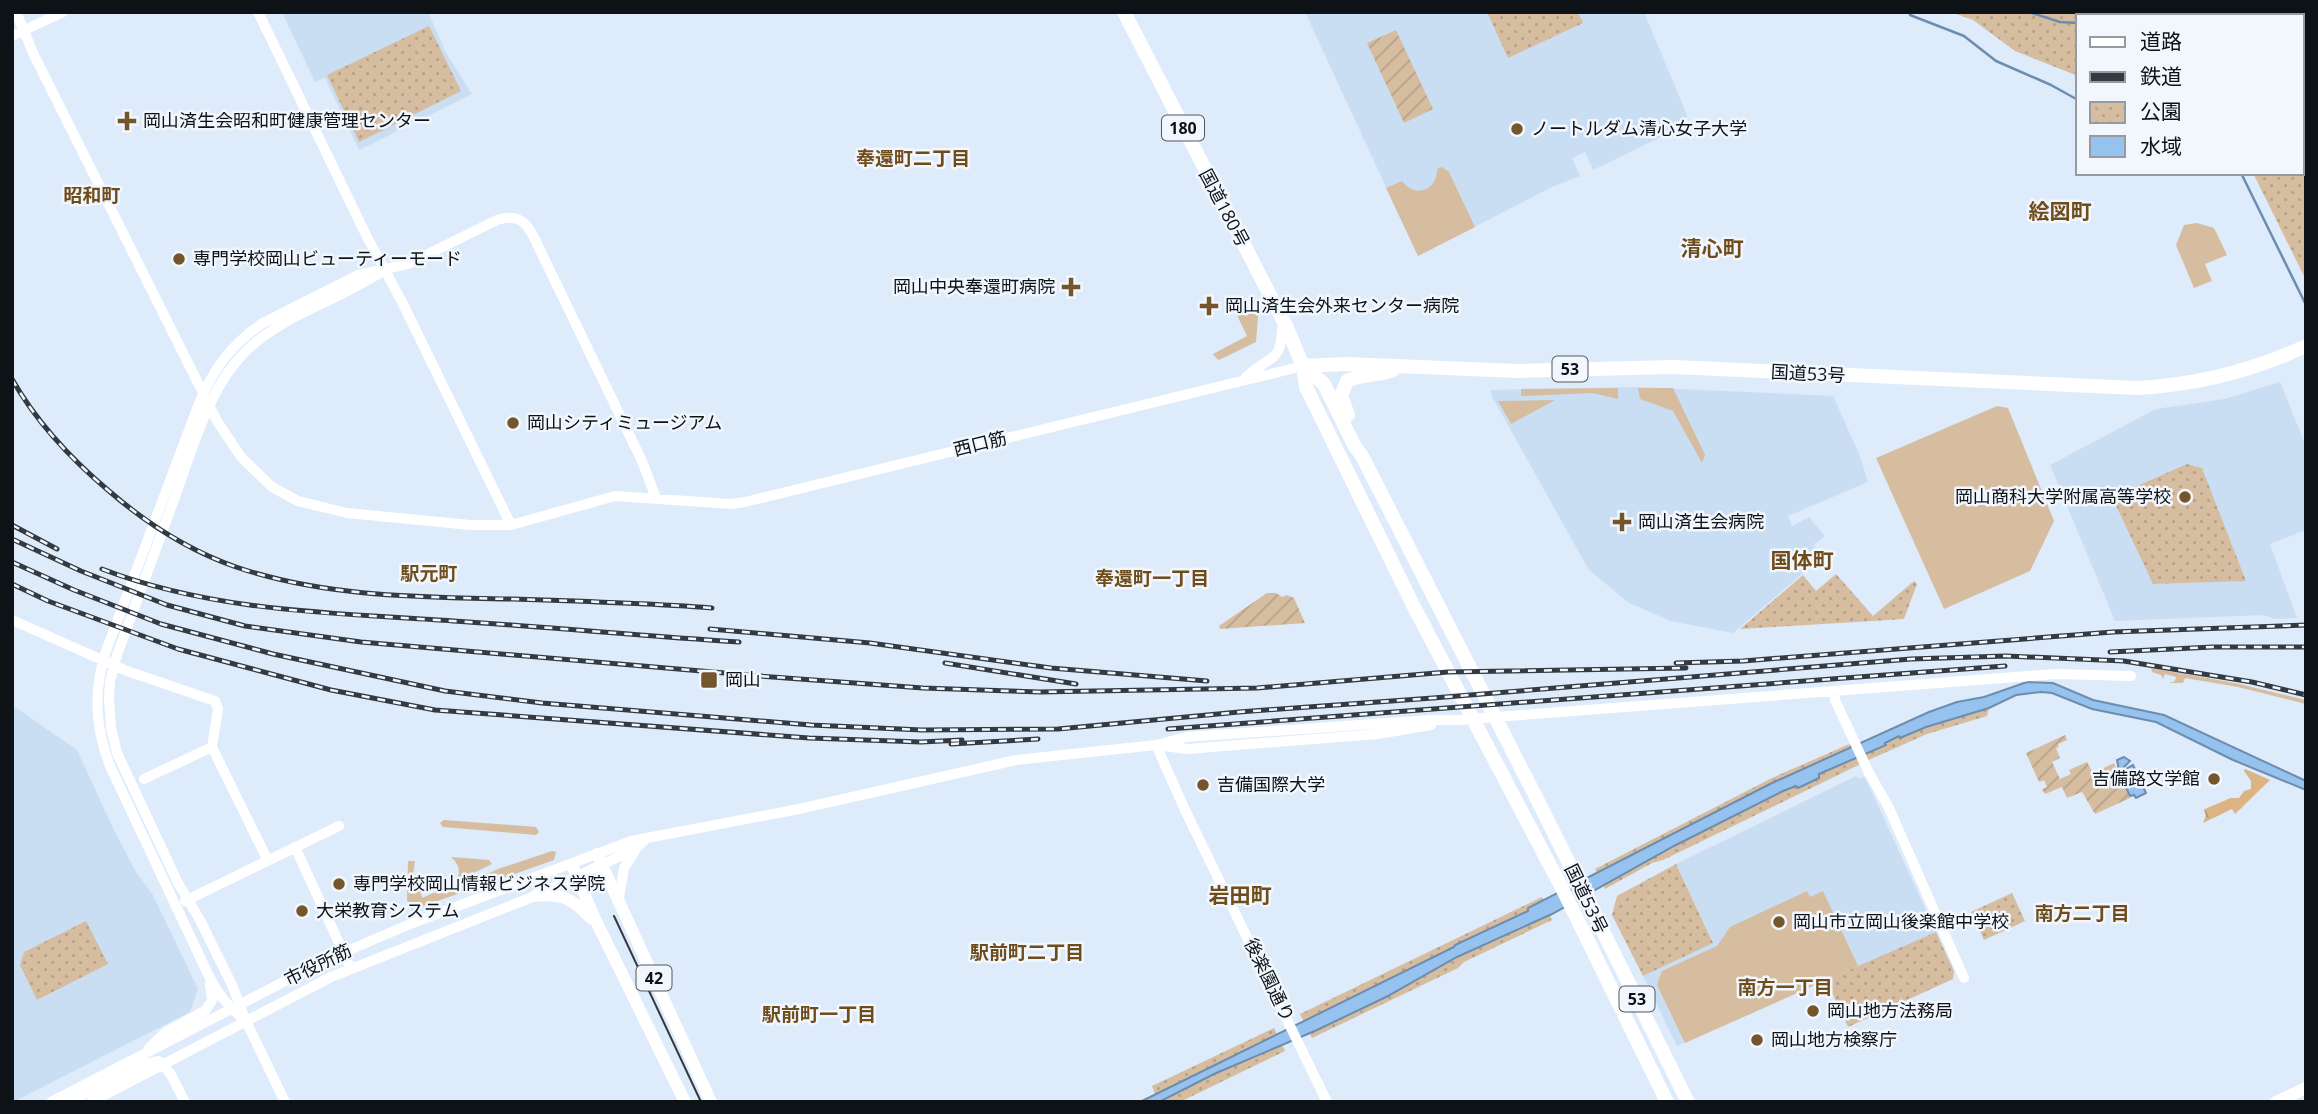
<svg xmlns="http://www.w3.org/2000/svg" width="2318" height="1114" viewBox="0 0 2318 1114" font-family="'Open Sans','Noto Sans JP',sans-serif">
<style>
.built{fill:#cadef3}
.grass{fill:#d6bda0}
.forest{fill:url(#forest-firs)}
.park{fill:url(#park-dots)}
.garden{fill:url(#garden-furrows)}
.water{fill:#96c2ef;stroke:#6d8dae;stroke-width:2}
.lines{fill:none;stroke-linecap:round;stroke-linejoin:round}
.stream{stroke:#6d8dae;stroke-width:2.5}
.minor{stroke:#fff;stroke-width:10}
.major{stroke:#fff;stroke-width:12}
.highway{stroke:#fff;stroke-width:14}
.tram{stroke:#343a41;stroke-width:2}
.rail-casing{stroke:#343a41;stroke-width:5}
.rail{stroke:#f2f7fe;stroke-width:2.5;stroke-dasharray:8;stroke-linecap:butt}
.poi-dot{fill:#75552b;stroke:#f2f7fe;stroke-width:2.5}
.labels{text-anchor:middle;stroke-width:5;stroke-linejoin:round;paint-order:stroke}
.shield{fill:#f2f7fe;stroke:#52575c;stroke-width:2}
.shield-label{font-size:16px;font-weight:bold;fill:#0d1217}
.poi-label{font-size:18px;fill:#0d1217;stroke:#f2f7fe;text-anchor:start}
.street-label{font-size:18px;fill:#0d1217;stroke:#f2f7fe}
.neighbourhood-label{font-size:19px;font-weight:bold;fill:#6f4c1b;stroke:#f2f7fe}
.quarter-label{font-size:21px;font-weight:bold;fill:#6f4c1b;stroke:#f2f7fe}
</style>
<defs>
<pattern id="forest-firs" width="22" height="20" patternUnits="userSpaceOnUse" patternTransform="scale(1.75)"><rect width="22" height="20" fill="#dcb383"/><path d="M5 1l3.5 6h-7zM16 11l3.5 6h-7z" fill="#bc9970"/></pattern>
<pattern id="park-dots" width="8" height="8" patternUnits="userSpaceOnUse" patternTransform="scale(1.75)"><rect width="8" height="8" fill="#d6bda0"/><path d="M2 2h.1M6 6h.1" fill="none" stroke="#b6a189" stroke-width="1.8" stroke-linecap="round"/></pattern>
<pattern id="garden-furrows" width="10" height="10" patternUnits="userSpaceOnUse" patternTransform="scale(1.75)"><rect width="10" height="10" fill="#d6bda0"/><path d="M-1 1l2-2M0 10L10 0M9 11l2-2" fill="none" stroke="#b6a189"/></pattern>
</defs>
<rect width="100%" height="100%" fill="#ddebfb"/>
<!-- built -->
<path class="built" d="M282 12H428L446 53 472 94 359 150 325 78 315 82Z
M1305 12H1644L1687 115 1685 122 1663 136 1593 170 1585 152 1572 158 1580 176 1552 187 1418 256Z
M2280 382 2306 446V530L2270 544 2297 618 2275 619 2263 615 2115 621 2050 465 2156 409 2225 399Z
M1636 387 1833 396 1859 454 1868 482 1788 516 1792 526 1809 517 1825 536 1814 544 1817 553 1809 568 1733 633 1671 621 1629 603 1589 570 1491 395V390Z
M12 705 77 750 114 830 136 872 153 895 198 989 190 1012 13 1102Z
M1856 776 1858 778 1865 777 1936 932 1677 1046 1643 976 1713 942 1676 864Z"/>
<!-- grass -->
<path class="grass" d="M1442 167 1449 172 1475 227 1418 256 1386 188 1402 181C1415 199 1438 190 1437 169Z
M2197 223 2214 228 2227 255 2205 264 2212 281 2194 288 2176 245 2184 225Z
M1240 302 1241 305 1244 304 1258 316 1256 342 1219 360 1216 358 1213 354 1247 336 1232 305Z
M1618 388V399L1593 393 1521 396V389Z
M1638 388H1673L1705 455 1702 463 1673 411 1640 399Z
M1555 400 1511 424 1498 401Z
M1997 406 2008 408 2054 521 2030 571 1944 609 1876 458Z
M2151 668 2235 683 2306 700V704L2238 687 2185 678 2183 683H2169L2175 681 2176 677 2165 674 2163 679 2161 675 2152 672Z
M444 820 536 827 539 832 536 835 443 827 440 823Z
M552 851 556 852 554 860 412 910 407 900 408 861H415L413 874 418 875 416 889 420 890 422 898 433 893 449 891 498 869Z
M451 857 489 860 492 864 455 882C462 873 459 864 451 857Z
M1807 891 1810 897 1823 891 1858 966 1685 1043 1657 985 1662 971 1717 946 1730 927Z"/>
<!-- forest -->
<path class="forest" d="M2245 769 2270 780 2235 814 2232 809 2203 823 2206 816 2204 810 2207 808 2231 798H2239L2244 791 2251 789V781L2244 771Z"/>
<!-- park -->
<path class="park" d="M1487 12H1578L1583 23 1508 58Z
M1951 12H2306V280L2254 175 2255 173H2302V16H2078V76L2015 51 1973 20Z
M429 26 461 91 359 142 327 75Z
M2187 464 2202 468 2246 581 2153 584 2112 497Z
M1836 574 1873 616 1914 581 1917 584 1904 619 1740 629 1803 575 1816 591Z
M1984 697 1989 708 1987 716 1927 734 1873 758 1663 860 1652 863 1605 889 1595 869 1772 778 1847 745 1862 742 1929 712 1957 702Z
M1676 864 1713 943 1643 976 1612 915 1617 896Z
M2012 893 2025 921 1984 940 1971 912Z
M1542 897 1552 920 1464 962 1458 968 1312 1038 1300 1014Z
M86 921 108 964 37 1000 20 965 24 952Z
M1936 932 1954 971 1953 979 1848 1027 1826 980Z
M1274 1028 1285 1051 1180 1102H1158L1152 1086Z"/>
<!-- garden -->
<path class="garden" d="M1396 30 1433 109 1404 123 1367 43Z
M1267 593H1276L1282 597 1287 595 1294 598 1305 623 1220 629 1219 626Z
M2065 735 2067 740 2058 744 2059 747 2056 748 2060 758 2052 762 2060 779 2071 774 2069 770 2087 762 2093 773 2114 763 2130 798 2095 814 2082 792 2067 798 2062 787 2045 794 2042 789 2047 787 2044 780 2039 782 2026 753Z"/>
<!-- water -->
<path class="water" d="M2027 682 2053 683 2093 700 2164 715 2306 781V790L2233 760 2156 722 2092 709 2052 693 2041 692 2016 695 1989 708 1926 727 1900 738 1899 736 1885 743 1886 745 1819 774V778L1798 788 1796 786 1783 791 1674 846 1552 914 1457 957 1386 997 1317 1030 1214 1074 1159 1102H1140L1454 947 1455 945 1528 911V908L1770 784 1929 712 1957 702 1984 697Z
M2124 757 2130 761 2124 767V770L2133 765 2146 793 2136 798 2134 795 2130 796 2120 775 2117 760Z"/>
<g class="lines">
<!-- stream -->
<path class="stream" d="M2029 12 2060 22 2078 23
M1910 15 1964 36 1996 61 2051 85 2078 100
M2129 16 2136 12
M2241 173 2306 305"/>
<!-- minor -->
<path class="minor" d="M16 12 34 55 217 421 241 457 272 487 298 501 347 513 470 525H511L615 496 731 504 745 502 1303 366
M258 12 367 237 402 302 511 525
M12 36 63 12
M1246 377C1275 351 1280 366 1283 321
M12 620 127 671 215 701 218 709 212 747 268 861
M1834 691 1835 700 1869 773 1888 806 1964 978
M1470 719 2055 674 2131 676
M1156 745 1185 810 1327 1102
M1164 746 1187 749 1378 734 1431 725
M144 779 212 747
M295 847 351 969
M619 898 624 868 635 851
M185 901 339 826
M246 1021C228 1007 217 993 207 972L110 766C95 727 93 691 106 651L198 406C212 371 231 344 263 323L358 275 408 264 497 220C524 211 530 229 540 250L642 461 656 498
M149 1048 166 1032 206 1010 212 1000 210 984
M51 1102 324 961 410 924 631 841 799 809 1016 760 1156 745 1186 737 1430 720H1465
M68 1102 144 1064 159 1061 170 1073 185 1102
M91 1102 331 977 535 896 635 849 644 841
M285 1102 246 1021 232 985 200 920 178 883 117 753 111 728 109 699 110 681 117 655C135 605 154 555 172 505 193 450 208 381 256 342 293 312 342 298 381 272"/>
<!-- major -->
<path class="major" d="M597 854 711 1102
M572 865 595 919 685 1102
M535 896C564 893 572 899 592 919
M2276 1102 2306 1088"/>
<!-- highway -->
<path class="highway" d="M1124 12 1287 328 1303 366 1306 387 1414 607 1563 890 1667 1102
M1303 366 1345 364 1519 371 1674 367 2137 388C2196 385 2252 371 2306 346
M1303 366 1324 384 1354 445 1362 456 1540 805 1688 1102
M1348 415 1341 396 1347 381C1360 374 1378 376 1393 370"/>
<!-- tram -->
<path class="tram" d="M614 916 701 1102"/>
<defs>
<path id="rail" d="M12 379C37 423 71 459 109 491 146 523 190 551 236 567 324 597 418 597 510 599 577 601 645 603 712 608
M12 525 57 549
M12 539 81 571 167 605 245 626 361 642 760 676 923 688 1040 692 1257 688 1448 672 1686 668
M12 562 74 590 161 624 273 654 445 691 542 703 811 725 922 730 1058 729 1239 712 1433 698 1911 659 2006 656 2124 661 2252 682 2306 695
M102 569C214 612 334 613 453 621 548 627 644 636 739 642
M12 584 48 601 178 649 331 690 435 710 809 738 921 742 962 740
M710 629 870 643 1051 668 1207 681
M2110 652 2213 647H2306
M945 663 1076 684
M1676 663 1743 661 2113 632 2306 625
M1168 729 2005 666
M951 744 1038 739"/>
</defs>
<!-- rail casing -->
<use href="#rail" class="rail-casing"/>
<!-- rail -->
<use href="#rail" class="rail"/>
</g>
<!-- markers -->
<g class="poi-dot">
<path d="M123.5 110.5h7v7h7v7h-7v7h-7v-7h-7v-7h7z"/>
<circle cx="1517" cy="129" r="7"/>
<circle cx="179" cy="259" r="7"/>
<path d="M1067.5 276.5h7v7h7v7h-7v7h-7v-7h-7v-7h7z"/>
<path d="M1205.5 295.5h7v7h7v7h-7v7h-7v-7h-7v-7h7z"/>
<circle cx="513" cy="423" r="7"/>
<circle cx="2185" cy="497" r="7"/>
<path d="M1618.5 511.5h7v7h7v7h-7v7h-7v-7h-7v-7h7z"/>
<rect x="700" y="671" width="18" height="18" rx="3.5"/>
<circle cx="2214" cy="779" r="7"/>
<circle cx="1203" cy="785" r="7"/>
<circle cx="339" cy="884" r="7"/>
<circle cx="302" cy="911" r="7"/>
<circle cx="1779" cy="922" r="7"/>
<circle cx="1813" cy="1011" r="7"/>
<circle cx="1757" cy="1040" r="7"/>
</g>
<g class="labels">
<!-- shield labels -->
<g class="shield">
<rect x="1162" y="115.5" width="42" height="25" rx="5"/>
<rect x="1552.5" y="356.5" width="35" height="25" rx="5"/>
<rect x="636.5" y="965.5" width="35" height="25" rx="5"/>
<rect x="1619.5" y="986.5" width="35" height="25" rx="5"/>
</g>
<g class="shield-label">
<text x="1183" y="134">180</text>
<text x="1570" y="375">53</text>
<text x="654" y="984">42</text>
<text x="1637" y="1005">53</text>
</g>
<!-- poi labels -->
<g class="poi-label">
<text x="143" y="127">岡山済生会昭和町健康管理センター</text>
<text x="1531" y="135">ノートルダム清心女子大学</text>
<text x="193" y="265">専門学校岡山ビューティーモード</text>
<text x="1055" y="293" text-anchor="end">岡山中央奉還町病院</text>
<text x="1225" y="312">岡山済生会外来センター病院</text>
<text x="527" y="429">岡山シティミュージアム</text>
<text x="2171" y="503" text-anchor="end">岡山商科大学附属高等学校</text>
<text x="1638" y="528">岡山済生会病院</text>
<text x="725" y="686">岡山</text>
<text x="2200" y="785" text-anchor="end">吉備路文学館</text>
<text x="1217" y="791">吉備国際大学</text>
<text x="353" y="890">専門学校岡山情報ビジネス学院</text>
<text x="316" y="917">大栄教育システム</text>
<text x="1793" y="928">岡山市立岡山後楽館中学校</text>
<text x="1827" y="1017">岡山地方法務局</text>
<text x="1771" y="1046">岡山地方検察庁</text>
</g>
<!-- street labels -->
<g class="street-label">
<text transform="translate(1224 208) rotate(62)" y="6">国道180号</text>
<text transform="translate(1808 374) rotate(3)" y="6">国道53号</text>
<text transform="translate(980 444) rotate(-14)" y="6">西口筋</text>
<text transform="translate(1586 899) rotate(64)" y="6">国道53号</text>
<text transform="translate(318 965) rotate(-26)" y="6">市役所筋</text>
<text transform="translate(1269 980) rotate(64)" y="6">後楽園通り</text>
</g>
<!-- neighbourhood labels -->
<g class="neighbourhood-label">
<text x="913" y="165">奉還町二丁目</text>
<text x="92" y="202">昭和町</text>
<text x="429" y="580">駅元町</text>
<text x="1152" y="585">奉還町一丁目</text>
<text x="2082" y="920">南方二丁目</text>
<text x="1027" y="959">駅前町二丁目</text>
<text x="1785" y="994">南方一丁目</text>
<text x="819" y="1021">駅前町一丁目</text>
</g>
<!-- quarter labels -->
<g class="quarter-label">
<text x="2060" y="219">絵図町</text>
<text x="1712" y="256">清心町</text>
<text x="1802" y="568">国体町</text>
<text x="1240" y="903">岩田町</text>
</g>
</g>
<!-- border -->
<rect width="2318" height="1114" fill="none" stroke="#0d1217" stroke-width="28"/>
<!-- legend -->
<rect x="2076" y="14" width="228" height="161" fill="#f2f7fe" stroke="#969ba2" stroke-width="2"/>
<rect x="2090" y="37" width="35" height="10" fill="#ffffff" stroke="#969ba2" stroke-width="2"/>
<text x="2140" y="49" font-size="21" fill="#0d1217">道路</text>
<rect x="2090" y="72" width="35" height="10" fill="#343a41" stroke="#969ba2" stroke-width="2"/>
<text x="2140" y="84" font-size="21" fill="#0d1217">鉄道</text>
<rect x="2090" y="102" width="35" height="21" fill="url(#park-dots)" stroke="#969ba2" stroke-width="2"/>
<text x="2140" y="119" font-size="21" fill="#0d1217">公園</text>
<rect x="2090" y="136" width="35" height="21" fill="#96c2ef" stroke="#969ba2" stroke-width="2"/>
<text x="2140" y="154" font-size="21" fill="#0d1217">水域</text>
</svg>
